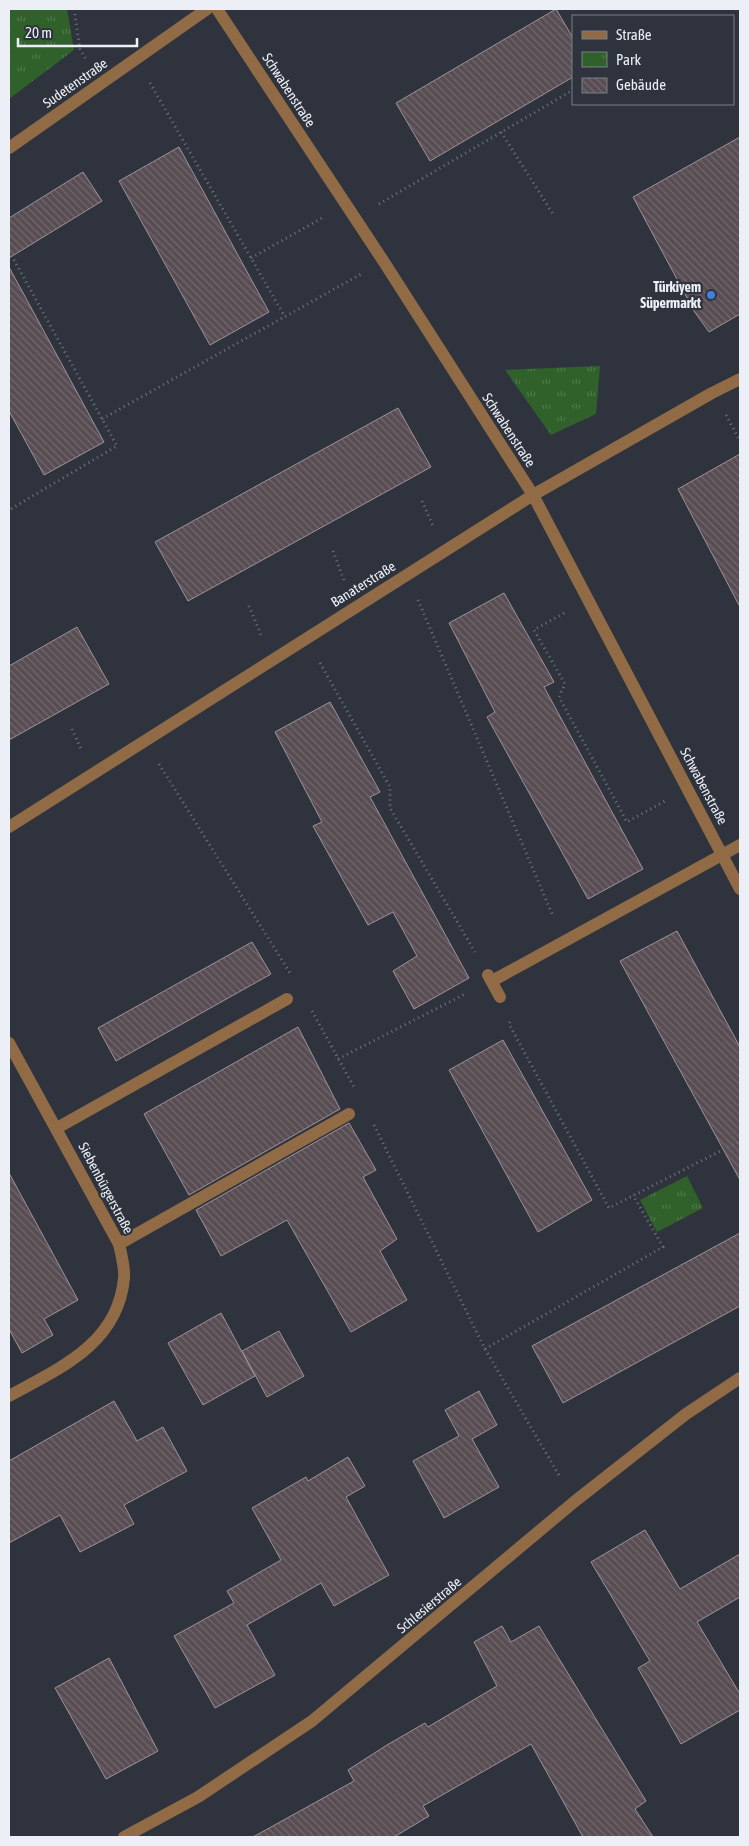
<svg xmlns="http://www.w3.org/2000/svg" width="749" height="1846" viewBox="0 0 749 1846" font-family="'Asap Condensed',sans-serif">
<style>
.park{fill:url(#park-tufts)}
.building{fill:url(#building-back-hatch);stroke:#9f9299}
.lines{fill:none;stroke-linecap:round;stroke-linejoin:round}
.path{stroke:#70757d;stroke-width:3;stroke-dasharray:1 4;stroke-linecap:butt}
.lane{stroke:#916b45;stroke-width:12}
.street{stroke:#916b45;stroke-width:12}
.shop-dot{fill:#3f7fe0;stroke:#2e333d;stroke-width:2}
.labels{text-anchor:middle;stroke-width:4.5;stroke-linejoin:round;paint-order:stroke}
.street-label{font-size:14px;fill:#ecf0f6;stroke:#2e333d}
.poi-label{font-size:14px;font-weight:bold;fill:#ecf0f6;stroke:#2e333d;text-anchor:end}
</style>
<defs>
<pattern id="park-tufts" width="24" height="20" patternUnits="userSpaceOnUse" patternTransform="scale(1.25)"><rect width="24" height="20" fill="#31612b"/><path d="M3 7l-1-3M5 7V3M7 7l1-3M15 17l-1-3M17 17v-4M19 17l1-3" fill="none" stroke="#4f784a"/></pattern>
<pattern id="building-back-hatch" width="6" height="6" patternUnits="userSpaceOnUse" patternTransform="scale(1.25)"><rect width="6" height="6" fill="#584d53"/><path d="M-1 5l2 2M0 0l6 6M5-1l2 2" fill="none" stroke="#70676c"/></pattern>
</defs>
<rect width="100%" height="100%" fill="#2e333d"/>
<!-- park -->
<path class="park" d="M9 9H67L74 50 9 99Z
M600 366 596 414 551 435 505 370Z
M687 1176 703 1208 657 1232 640 1200Z"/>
<!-- building -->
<path class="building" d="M556 9 573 38V77L430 161 396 103Z
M740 137V314L709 332 694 311 633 197Z
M179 147 269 312 210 345 119 181Z
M83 172 102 201 9 258V218Z
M9 267 104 442 44 475 9 411Z
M398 408 431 467 188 601 155 542Z
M740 454V607L678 489Z
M504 593 554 682 544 687 643 869 588 899 487 717 495 712 449 623Z
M77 627 109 684 9 740V666Z
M330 702 380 792 370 797 469 978 414 1009 393 971 417 956 393 912 368 925 313 826 322 822 275 732Z
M677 931 740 1047V1180L620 961Z
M252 942 271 974 116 1061 98 1028Z
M298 1027 340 1109 189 1195 144 1114Z
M503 1040 592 1200 538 1232 449 1070Z
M349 1123 376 1170 363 1177 397 1239 380 1251 407 1300 351 1332 287 1220 221 1256 196 1210Z
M9 1173 78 1300 44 1319 53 1335 22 1353 9 1329Z
M740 1233V1306L563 1403 532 1346Z
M221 1313 255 1376 203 1405 168 1343Z
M279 1331 304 1376 267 1397 242 1351Z
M479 1391 497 1425 472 1439 499 1487 444 1518 413 1461 459 1436 445 1410Z
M114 1401 137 1441 163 1427 187 1471 124 1505 134 1524 80 1552 60 1515 9 1543V1461Z
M348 1457 365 1486 346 1497 389 1575 334 1606 321 1583 247 1625 275 1675 215 1708 174 1636 234 1603 227 1591 281 1560 252 1508 306 1477 308 1481Z
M645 1530 680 1589 740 1554V1597L697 1622 740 1694V1710L681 1744 638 1668 650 1661 591 1562Z
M502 1626 511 1642 539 1626 646 1801 635 1809 653 1837H583L531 1744 423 1806 429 1816 394 1837H253L354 1781 348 1770 387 1745 425 1723 428 1727 497 1686 474 1642Z
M109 1658 158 1751 106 1779 55 1688Z"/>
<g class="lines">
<!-- path -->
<path class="path" d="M74 9 80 49 87 61
M150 83 285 317
M501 132 553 214
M379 204 573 90
M9 251 117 446 9 510
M251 258 322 218
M726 415 740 441
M102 419 361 274
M422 501 433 526
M333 551 345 583
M418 600 553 916
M249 606 261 635
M564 613 534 630 565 684 559 697 627 822 665 801
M320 663 390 787V808L475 952
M72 729 81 749
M159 764 290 973
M312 1011 355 1089
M510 1022 509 1024 609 1208 740 1141
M338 1059 467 993
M374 1125 485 1349 560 1477
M485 1349 663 1247 633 1195"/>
<!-- lane -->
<path class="lane" d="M488 975 500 997
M492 981 740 845
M57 1128 287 999
M119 1244 349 1114"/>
<!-- street -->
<path class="street" d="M217 9 384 262 533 495 740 889
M9 148 207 9
M9 827 533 495 712 393 740 379
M9 1043 119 1244C121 1254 125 1267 124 1278 118 1344 60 1368 9 1396
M124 1837 198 1797 312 1721 574 1502 686 1414 740 1378"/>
</g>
<!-- markers -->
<circle class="shop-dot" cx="711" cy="295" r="5"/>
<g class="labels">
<!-- street labels -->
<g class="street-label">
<text transform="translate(75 83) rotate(-35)" y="5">Sudetenstraße</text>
<text transform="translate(289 90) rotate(57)" y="5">Schwabenstraße</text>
<text transform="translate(509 430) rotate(57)" y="5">Schwabenstraße</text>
<text transform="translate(363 584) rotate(-32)" y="5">Banaterstraße</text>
<text transform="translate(704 786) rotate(62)" y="5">Schwabenstraße</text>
<text transform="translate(106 1188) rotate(62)" y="5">Siebenbürgerstraße</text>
<text transform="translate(429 1605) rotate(-40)" y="5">Schlesierstraße</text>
</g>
<!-- poi labels -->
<g class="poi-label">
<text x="701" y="292">Türkiyem<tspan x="701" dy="16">Süpermarkt</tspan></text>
</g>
</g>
<!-- border -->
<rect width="749" height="1846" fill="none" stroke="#ecf0f6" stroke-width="20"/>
<!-- legend -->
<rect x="572" y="15" width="162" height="90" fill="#2e333d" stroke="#7a7f87"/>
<rect x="582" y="31" width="25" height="8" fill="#916b45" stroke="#7a7f87"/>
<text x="616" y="40" font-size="15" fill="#ecf0f6">Straße</text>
<rect x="582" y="52" width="25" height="15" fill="url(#park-tufts)" stroke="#7a7f87"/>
<text x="616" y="65" font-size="15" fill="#ecf0f6">Park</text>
<rect x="582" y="78" width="25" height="15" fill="url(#building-back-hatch)" stroke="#7a7f87"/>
<text x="616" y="90" font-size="15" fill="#ecf0f6">Gebäude</text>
<!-- scale -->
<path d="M18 38v8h119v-8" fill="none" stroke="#ecf0f6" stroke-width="2.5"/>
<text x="25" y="38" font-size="15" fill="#ecf0f6" stroke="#2e333d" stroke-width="4" paint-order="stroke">20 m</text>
</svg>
